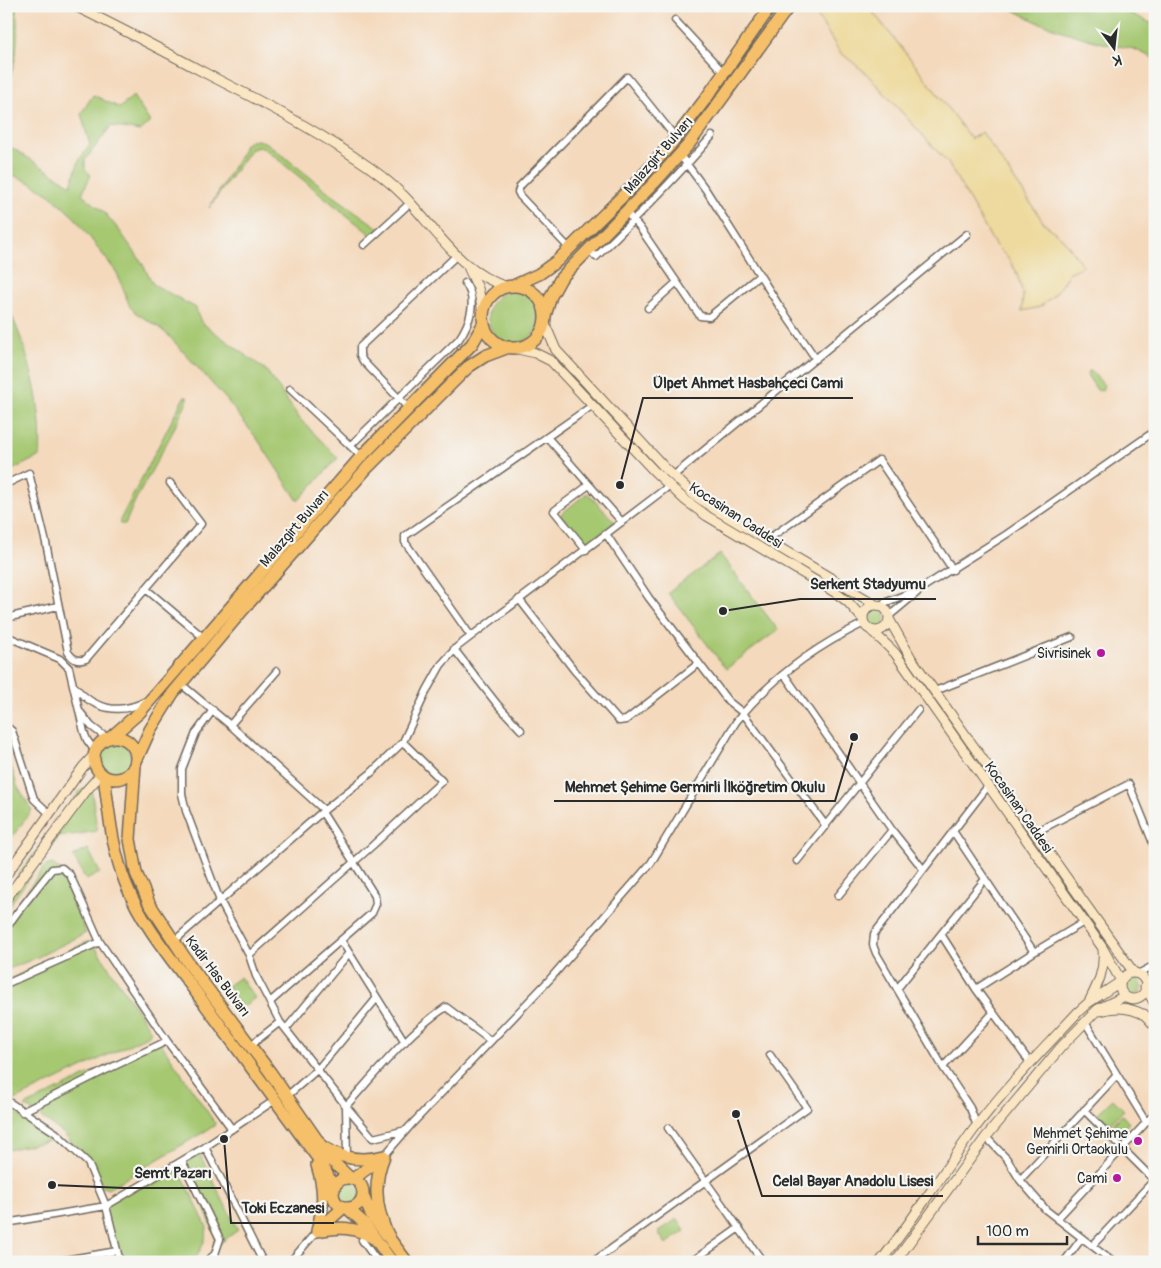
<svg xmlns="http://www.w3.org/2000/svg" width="1161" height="1268" viewBox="0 0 1161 1268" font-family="Pangolin,sans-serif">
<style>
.green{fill:#a5c871;stroke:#687a4e}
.sand{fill:#eeda9e;stroke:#8c8264}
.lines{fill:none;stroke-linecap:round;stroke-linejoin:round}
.street-casing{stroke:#71685e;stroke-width:9}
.secondary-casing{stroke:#71685e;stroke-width:11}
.highway-casing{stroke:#71685e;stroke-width:14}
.street{stroke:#fff;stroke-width:6}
.secondary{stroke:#fbe6c4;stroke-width:9}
.highway{stroke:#f6c06b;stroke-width:11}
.poi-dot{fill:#b5179e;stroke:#f6f6f2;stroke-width:2}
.labels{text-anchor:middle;stroke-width:4.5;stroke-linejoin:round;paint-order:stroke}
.street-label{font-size:14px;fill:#2b2b2b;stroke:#f6f6f2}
.poi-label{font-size:14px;fill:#2b2b2b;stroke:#f6f6f2;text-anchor:end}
.leader{fill:none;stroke:#2b2b2b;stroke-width:2}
.callout-dot{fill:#2b2b2b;stroke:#f6f6f2;stroke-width:2}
.callout-label{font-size:15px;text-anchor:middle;font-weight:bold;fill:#2b2b2b;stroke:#f6f6f2;stroke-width:4.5;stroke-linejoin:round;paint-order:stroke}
</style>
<rect width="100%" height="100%" fill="#f6f6f2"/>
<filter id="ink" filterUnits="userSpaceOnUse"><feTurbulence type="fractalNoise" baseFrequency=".02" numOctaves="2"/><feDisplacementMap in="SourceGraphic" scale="10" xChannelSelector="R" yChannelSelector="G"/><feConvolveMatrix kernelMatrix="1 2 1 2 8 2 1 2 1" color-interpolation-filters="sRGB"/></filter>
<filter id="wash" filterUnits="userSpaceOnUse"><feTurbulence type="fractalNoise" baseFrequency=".0096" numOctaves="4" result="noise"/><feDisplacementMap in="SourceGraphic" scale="20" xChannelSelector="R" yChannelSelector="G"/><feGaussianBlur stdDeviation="1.12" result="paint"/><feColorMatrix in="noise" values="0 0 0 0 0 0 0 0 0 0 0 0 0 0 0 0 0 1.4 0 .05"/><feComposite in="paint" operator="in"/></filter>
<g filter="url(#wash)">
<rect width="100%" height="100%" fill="#f4d9bc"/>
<!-- green -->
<path class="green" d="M6 6H16C18 32 19 62 6 85Z
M1006 6H1115L1155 25V59L1134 49 1098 42 1065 32 1035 21Z
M93 95 120 108 133 96 150 122 140 131 111 126 85 160V169L91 175 82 194 103 211 119 230 141 261 153 284 196 308 198 316 202 323 266 370 300 419 338 458 298 501 258 440 226 399 169 336 157 326 136 313 130 307 117 273 75 218 50 195 31 183 6 172V144L71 185 79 160 90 145 81 114Z
M258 140 267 143 335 197 383 231 376 239 265 149 258 147 250 150 209 208 244 149V145L250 141Z
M488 317a26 26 0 1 1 52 0a26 26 0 1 1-52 0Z
M6 304C28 347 44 407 40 456L6 473Z
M1089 371H1091L1104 385 1102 391 1097 390 1087 375Z
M184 397H187L188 399 171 435 135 501 125 524H120L119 522Z
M587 493 615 522 586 545 560 515Z
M720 554 778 630 726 669 668 593Z
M866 618a10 10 0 1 1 20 0a10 10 0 1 1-20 0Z
M99 758a16 16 0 1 1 32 0a16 16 0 1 1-32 0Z
M6 749 17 786 32 810 6 845Z
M84 789 92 792 97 831 59 837 6 910V892L80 791Z
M88 849 100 873 86 880 73 856Z
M52 864 59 869 86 933 36 958 6 970V920L45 866Z
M87 942H92L151 1031 149 1035 15 1100 6 1094V981Z
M1124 986a9 9 0 1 1 18 0a9 9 0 1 1-18 0Z
M240 977 255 998 241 1008 227 986Z
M158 1041 160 1042 215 1123 214 1126 108 1189 99 1186 89 1162 63 1133 25 1106Z
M1113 1099 1124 1110 1107 1127 1096 1115Z
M6 1106 53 1140 6 1150Z
M1122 1115 1129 1123 1116 1136 1109 1128Z
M197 1149 238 1230 215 1247 214 1245 215 1235 184 1158Z
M176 1163 207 1227C206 1240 201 1252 191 1262H117C112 1244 99 1217 108 1200Z
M336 1193a12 12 0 1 1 24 0a12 12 0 1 1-24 0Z
M677 1219 685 1231 666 1244 658 1232Z"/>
<!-- sand -->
<path class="sand" d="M811 6H868L920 71 971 139 982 132 1044 223 1064 240 1083 266 1069 273 1056 293 1040 307 1022 311 1023 294 1016 271 1007 257 995 245 948 163 866 73 840 52Z"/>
</g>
<g filter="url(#ink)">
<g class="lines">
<defs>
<path id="street" d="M675 20 724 73
M680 155 706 190 778 304 816 359
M626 212 640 228 700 316 709 317 760 275
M364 245 410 203
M569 248 520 196 518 192 520 186 627 77 676 138
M589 250 596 257C636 218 676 178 712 136
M648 308 677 282
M290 389 361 456
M409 409 363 361 360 355V347L457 255
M547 437 622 522
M350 446 459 339C470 323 478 300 465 283
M673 476 967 234
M6 484 29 473 46 543 68 652C72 659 78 662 86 659L201 524 170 483
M606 534 649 598 728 701 743 713 826 826
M767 540 879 460 953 570
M586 550 554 511 589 485
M146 589 204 638
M519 599 574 670 619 721 626 720 699 663
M879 605 917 590
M889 616 925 586 1007 534 1155 431
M6 618 58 606
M470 635 405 542V536L593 405
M6 636 60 659 69 668 84 732 87 740 95 751
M454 649 497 704 521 730
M784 674 892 830 923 869
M181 684 230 725 324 810
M75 687C94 710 120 715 146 701
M935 691 1072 637
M213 710 196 733 182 769V794L186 811 220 901 249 955 256 976 280 1022 346 1106 347 1157
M81 713 91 726 108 739
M230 725 277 671
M6 726 12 731 34 799 50 814
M953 831 1034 952
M1034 833 1129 784 1155 848
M797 861 918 710
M838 896 892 830
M6 928 17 913 52 869 62 868 70 875 100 942 167 1041 232 1129
M941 934 976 989
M341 940 405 1042
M173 942 322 812 371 773 403 742 427 690 441 665 457 647 669 486
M249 955 372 846 442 781 403 742
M1138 974 1155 965
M6 984 100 942
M897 989 985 879
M270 1002 372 913 376 904 375 896 322 812
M1085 1022 1146 1122
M286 1029 349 953
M251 1045 280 1022
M1031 1064 976 989 1034 952 1084 922
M943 1067 993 1013
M287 1096 318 1069 377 998
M6 1100 56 1133 88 1163 106 1206 120 1262
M1084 1110 1154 1180
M22 1112 104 1071 167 1041
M977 1126 970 1108 943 1067 876 953 873 945 874 934 988 786
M668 1128 763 1262
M406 1130 373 1138 346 1106C377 1072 407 1033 446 1007L491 1041
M986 1137 1007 1159 1020 1180 1046 1210 1113 1262
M205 1147 263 1262
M384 1156 410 1126 550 979 651 863 736 722C770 679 815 647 864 623
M182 1161 220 1239 215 1254 206 1262
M1020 1180 1117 1075
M1057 1219 1155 1113
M6 1223 106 1206 205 1147 275 1100
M362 1240 378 1262
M1092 1246 1155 1179
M53 1262 117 1251
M290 1262 317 1231
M593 1262 807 1108 770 1055
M691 1262 739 1228
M1064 1262 1082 1238"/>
<path id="secondary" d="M75 6C120 28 164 51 207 74 258 100 309 126 356 158 373 169 390 182 404 196 436 229 461 274 508 287
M469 269 478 288 483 312
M544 322 556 350 665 468 693 494 716 510 876 605
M514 348 535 353 551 361 654 471 685 500 707 516 836 593 848 602 863 619
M863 618a13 13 0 1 1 26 0a13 13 0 1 1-26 0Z
M889 619 911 658 1134 973
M871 630 895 653 1102 947 1121 981
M6 875 83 767 94 755
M6 899 86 791 101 774
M1120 986a13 13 0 1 1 26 0a13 13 0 1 1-26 0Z
M1145 987 1155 1004
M1089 1002C1098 984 1105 970 1103 950
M1100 1011C1116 1006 1131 1007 1146 1016
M1144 1014 1155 1026
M880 1262C913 1220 941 1175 972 1132 1004 1089 1042 1051 1078 1012L1088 1003 1120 982
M895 1262 986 1137 1061 1047 1098 1009 1125 996"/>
<path id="highway" d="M513 286 539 274 557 261 638 181 671 144 707 97 771 6
M483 317a31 31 0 1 1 62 0a31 31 0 1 1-62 0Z
M545 316 551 296 561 278 654 183 689 144 789 6
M94 758a21 21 0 1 1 42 0a21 21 0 1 1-42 0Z
M110 738 140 712 359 459 472 344 484 323
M136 761 150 730 173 693 241 612 367 468 468 367 485 356 509 347
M135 765 130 839 136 873 149 903 189 964 270 1072 331 1160 350 1178
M104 776C109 813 112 850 126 884 142 925 175 963 201 999 241 1053 280 1107 320 1161L327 1174 334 1190
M323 1147C342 1159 363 1162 384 1156
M384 1156C372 1185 376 1214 391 1241
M317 1165C325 1190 324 1206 317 1231
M333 1193a15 15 0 1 1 30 0a15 15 0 1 1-30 0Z
M353 1179 380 1159
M363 1196 371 1214 407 1262
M347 1208 364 1223 392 1262
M317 1231C338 1227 355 1226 373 1238
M317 1231 344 1207"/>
</defs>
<!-- street casing -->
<use href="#street" class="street-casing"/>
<!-- secondary casing -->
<use href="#secondary" class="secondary-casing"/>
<!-- highway casing -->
<use href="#highway" class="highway-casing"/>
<!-- street -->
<use href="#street" class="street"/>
<!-- secondary -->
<use href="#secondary" class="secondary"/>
<!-- highway -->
<use href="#highway" class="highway"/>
</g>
</g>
<!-- markers -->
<g class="poi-dot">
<circle cx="1101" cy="653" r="5"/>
<circle cx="1138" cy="1141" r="5"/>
<circle cx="1117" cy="1178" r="5"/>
</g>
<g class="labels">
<!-- street labels -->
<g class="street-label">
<text transform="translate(658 155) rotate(-49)" y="5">Malazgirt Bulvarı</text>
<text transform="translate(736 515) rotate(33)" y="5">Kocasinan Caddesi</text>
<text transform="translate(294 528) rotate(-49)" y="5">Malazgirt Bulvarı</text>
<text transform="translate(1019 807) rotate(55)" y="5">Kocasinan Caddesi</text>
<text transform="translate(218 976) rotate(53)" y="5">Kadir Has Bulvarı</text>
</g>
<!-- poi labels -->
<g class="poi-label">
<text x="1091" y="658">Sivrisinek</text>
<text x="1128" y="1138">Mehmet Şehime<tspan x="1128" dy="16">Gemirli Ortaokulu</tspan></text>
<text x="1107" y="1183">Cami</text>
</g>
</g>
<!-- callouts -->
<path class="leader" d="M620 485L643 398H853M723 611L800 599H936M854 737L835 801H554M52 1185L124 1188H221M736 1114L762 1196H943M224 1139L231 1223H334"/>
<g class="callout-dot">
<circle cx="620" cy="485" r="5"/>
<circle cx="723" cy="611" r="5"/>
<circle cx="854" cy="737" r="5"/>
<circle cx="52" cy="1185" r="5"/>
<circle cx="736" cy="1114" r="5"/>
<circle cx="224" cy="1139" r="5"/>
</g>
<g class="callout-label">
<text x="748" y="388">Ülpet Ahmet Hasbahçeci Cami</text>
<text x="868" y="589">Serkent Stadyumu</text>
<text x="695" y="792">Mehmet Şehime Germirli İlköğretim Okulu</text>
<text x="173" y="1178">Semt Pazarı</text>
<text x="853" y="1186">Celal Bayar Anadolu Lisesi</text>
<text x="283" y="1213">Toki Eczanesi</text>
</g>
<!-- margin -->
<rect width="1161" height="1268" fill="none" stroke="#f6f6f2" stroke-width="25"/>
<!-- north arrow -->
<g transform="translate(1114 48) rotate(165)" stroke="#f6f6f2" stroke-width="4" paint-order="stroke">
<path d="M0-4L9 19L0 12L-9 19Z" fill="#2b2b2b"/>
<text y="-8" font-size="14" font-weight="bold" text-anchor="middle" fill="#2b2b2b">K</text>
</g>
<!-- scale -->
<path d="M978 1236v8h89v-8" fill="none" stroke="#2b2b2b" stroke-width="2.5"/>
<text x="986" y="1236" font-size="15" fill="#2b2b2b" stroke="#f6f6f2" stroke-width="4" paint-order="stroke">100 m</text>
</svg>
